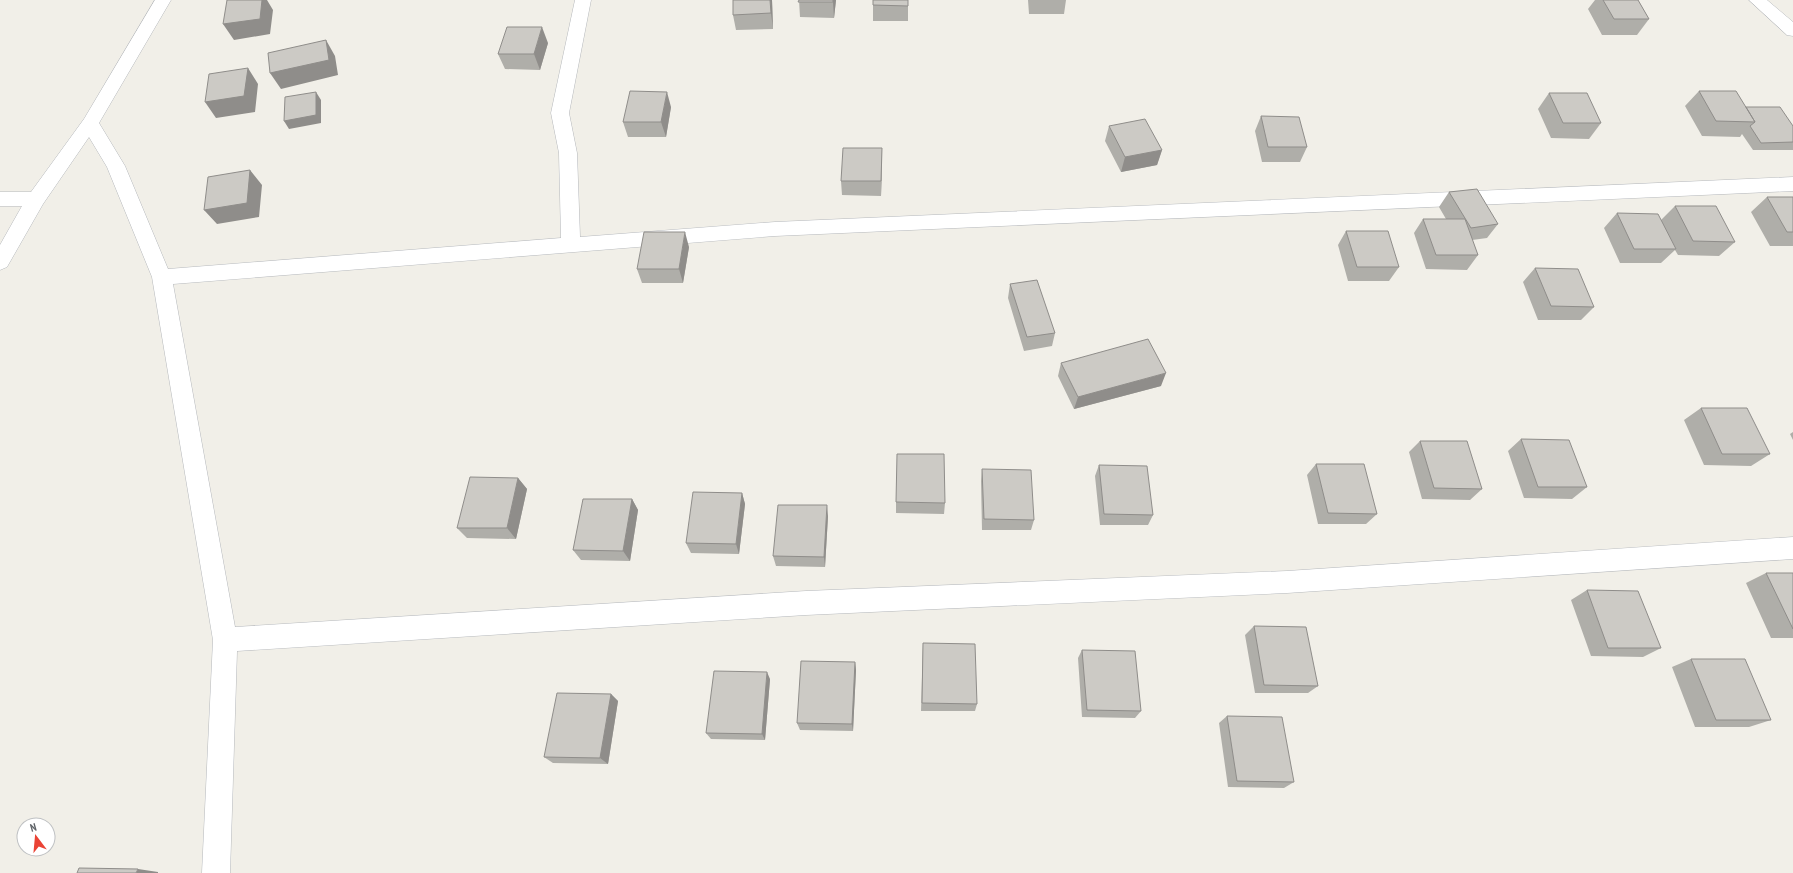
<svg xmlns="http://www.w3.org/2000/svg" width="1793" height="873" viewBox="0 0 1793 873" font-family="'PT Sans Narrow',sans-serif">
<style>
.lines{fill:none;stroke-linecap:round;stroke-linejoin:round}
.minor-casing{stroke:#b5b8bc;stroke-width:1}
.minor{fill:#fff;fill-rule:evenodd}
.wall{fill:#afaea9}
.shaded-wall{fill:#8f8d8a}
.building{fill:#cccac5;stroke:#8f8d8a}
</style>
<rect width="100%" height="100%" fill="#f1efe8"/>
<g class="lines">
<defs>
<path id="minor" d="M155 0H171L99 123 125 166 168 269 561 238 559 153 551 113 575 0H591L569 113 577 153 580 237 775 222 1793 177V191L775 236 173 284 235 627 806 591 1287 571 1793 537V559L1287 593 806 615 237 651 230 873H202L213 640 152 277 107 167 89 137 43 204 7 267 0 270V245L22 206H0V192H31L84 119Z
M1749 0H1767L1793 22V36L1787 35Z"/>
</defs>
<!-- minor casing -->
<use href="#minor" class="minor-casing"/>
<!-- minor -->
<use href="#minor" class="minor"/>
</g>
<!-- wall -->
<path class="wall" d="M733 0H772L773 29 736 30 733 15Z
M799 0H836L834 18 800 17Z
M908 0V21H873V5Z
M1028 0H1066L1064 14H1029Z
M1595 0H1638L1649 19 1637 35H1602L1588 9Z
M548 43 540 70 505 69 498 54Z
M1699 91 1746 107 1793 126V150H1753L1742 134 1740 137 1702 136 1685 106Z
M1549 93 1601 123 1589 139 1551 138 1538 109Z
M671 107 666 137H628L623 122Z
M1261 116 1307 147 1300 162H1262L1255 131Z
M1109 126 1162 150 1157 165 1121 172 1105 141Z
M882 148 881 196 842 195 841 181Z
M1449 192 1498 224 1487 238 1472 240 1478 255 1467 270 1426 269 1414 233 1423 219H1446L1439 207Z
M1767 197H1793V246H1770L1751 212Z
M1675 206 1735 242 1719 256 1678 255 1675 250 1661 263H1620L1604 228 1617 213 1661 220Z
M1346 231 1399 267 1389 281H1348L1338 245Z
M689 247 683 283H642L637 269Z
M1535 268 1594 307 1581 320H1538L1523 282Z
M1010 284 1055 333 1052 346 1024 351 1008 298Z
M1061 363 1161 386 1074 409 1058 376Z
M1701 408 1770 454 1751 466 1704 465 1684 420Z
M1793 432V440L1790 434Z
M1521 439 1587 487 1572 499 1524 498 1508 451Z
M1420 441 1482 489 1470 500 1422 499 1409 452Z
M1316 464 1377 514 1366 524H1318L1307 475Z
M1099 465 1153 515 1148 525H1100L1095 476Z
M982 469 1034 520 1031 530H982L981 481Z
M518 478 527 489 516 539 467 538 457 528Z
M742 493 745 504 739 554 691 553 686 543Z
M632 499 638 510 630 561 581 560 573 550Z
M896 502 945 503 944 514 896 513Z
M828 516 825 567 776 566 773 556Z
M1766 573H1793V638H1771L1746 583Z
M1587 590 1661 648 1643 657 1591 656 1571 600Z
M1254 626 1318 686 1308 693H1255L1245 635Z
M923 643 977 704 975 711H921Z
M1082 650 1141 711 1135 718 1082 717 1078 658Z
M1691 659 1771 720 1749 727H1695L1672 667Z
M855 662 856 670 853 731 800 730 797 723Z
M770 679 765 740 711 739 706 733Z
M611 694 618 701 608 764 553 763 544 757Z
M1227 716 1294 782 1284 788 1228 787 1219 723Z"/>
<!-- shaded-wall -->
<path class="shaded-wall" d="M262 0H267L273 10 270 34 234 40 223 24Z
M770 0H772L773 29 771 13Z
M833 0H836L834 18 833 2Z
M542 27 548 43 540 70 534 54Z
M326 40 335 56 338 75 281 89 270 73Z
M248 68 258 84 255 112 216 118 205 102Z
M316 92 321 100V123L289 129 284 121Z
M667 92 671 107 666 137 661 122Z
M882 148V163L881 196V181Z
M1162 150 1157 165 1121 172 1125 157Z
M250 170 262 185 259 217 217 224 204 210Z
M685 232 689 247 683 283 679 269Z
M1166 373 1161 386 1074 409 1078 397Z
M518 478 527 489 516 539 507 528Z
M742 493 745 504 739 554 736 544Z
M632 499 638 510 630 561 623 551Z
M827 505 828 516 825 567 824 557Z
M855 662 856 670 853 731 852 724Z
M767 672 770 679 765 740 762 734Z
M611 694 618 701 608 764 600 758Z
M138 869 158 872V873H136Z"/>
<!-- building -->
<path class="building" d="M227 0H262L260 19 223 24Z
M733 0H770L771 13 733 15Z
M799 0H833V2H798Z
M873 0H908V6L873 5Z
M1603 0H1638L1649 19H1614Z
M507 27H542L534 54H498Z
M326 40 329 60 270 73 268 53Z
M248 68 244 96 205 102 209 74Z
M630 91 667 92 661 122H623Z
M1699 91H1736L1755 122 1716 121Z
M316 92V115L284 121 285 97Z
M1549 93H1587L1601 123H1563Z
M1746 107H1780L1793 126V142L1761 143 1750 126 1755 122Z
M1261 116 1299 117 1307 147H1268Z
M1145 119 1162 150 1125 157 1109 126Z
M843 148H882L881 181H841Z
M250 170 247 203 204 210 208 177Z
M1477 189 1498 224 1471 228 1449 192Z
M1767 197H1793V232H1787Z
M1675 206H1716L1735 242 1693 241Z
M1617 213 1658 214 1676 249H1634Z
M1423 219H1465L1478 255H1436Z
M1346 231H1388L1399 267H1357Z
M644 232H685L679 269H637Z
M1535 268 1578 269 1594 307 1551 306Z
M1037 280 1055 333 1027 337 1010 284Z
M1148 339 1166 373 1078 397 1061 363Z
M1701 408H1747L1770 454H1722Z
M1521 439 1569 440 1587 487H1538Z
M1420 441H1467L1482 489 1434 488Z
M897 454H944L945 503 896 502Z
M1316 464H1364L1377 514 1328 513Z
M1099 465 1147 466 1153 515 1104 514Z
M982 469 1031 470 1034 520 984 519Z
M470 477 518 478 507 528H457Z
M693 492 742 493 736 544 686 543Z
M583 499H632L623 551 573 550Z
M778 505H827L824 557 773 556Z
M1766 573H1793V629Z
M1587 590 1638 591 1661 648H1608Z
M1254 626 1306 627 1318 686 1264 685Z
M923 643 975 644 977 704 922 703Z
M1082 650 1135 651 1141 711 1087 710Z
M1691 659H1745L1771 720H1716Z
M801 661 855 662 852 724 797 723Z
M714 671 767 672 762 734 706 733Z
M557 693 611 694 600 758 544 757Z
M1227 716 1282 717 1294 782 1237 781Z
M79 868 138 869 136 873H77Z"/>
<!-- north arrow -->
<g transform="translate(36 837) rotate(344)"><circle r="19" fill="#ffffff" stroke="#bfc1c3"/>
<path d="M0-3L7 15L0 10L-7 15Z" fill="#ea4335"/>
<text y="-6" font-size="11" font-weight="bold" text-anchor="middle" fill="#5f6368">N</text>
</g>
</svg>
